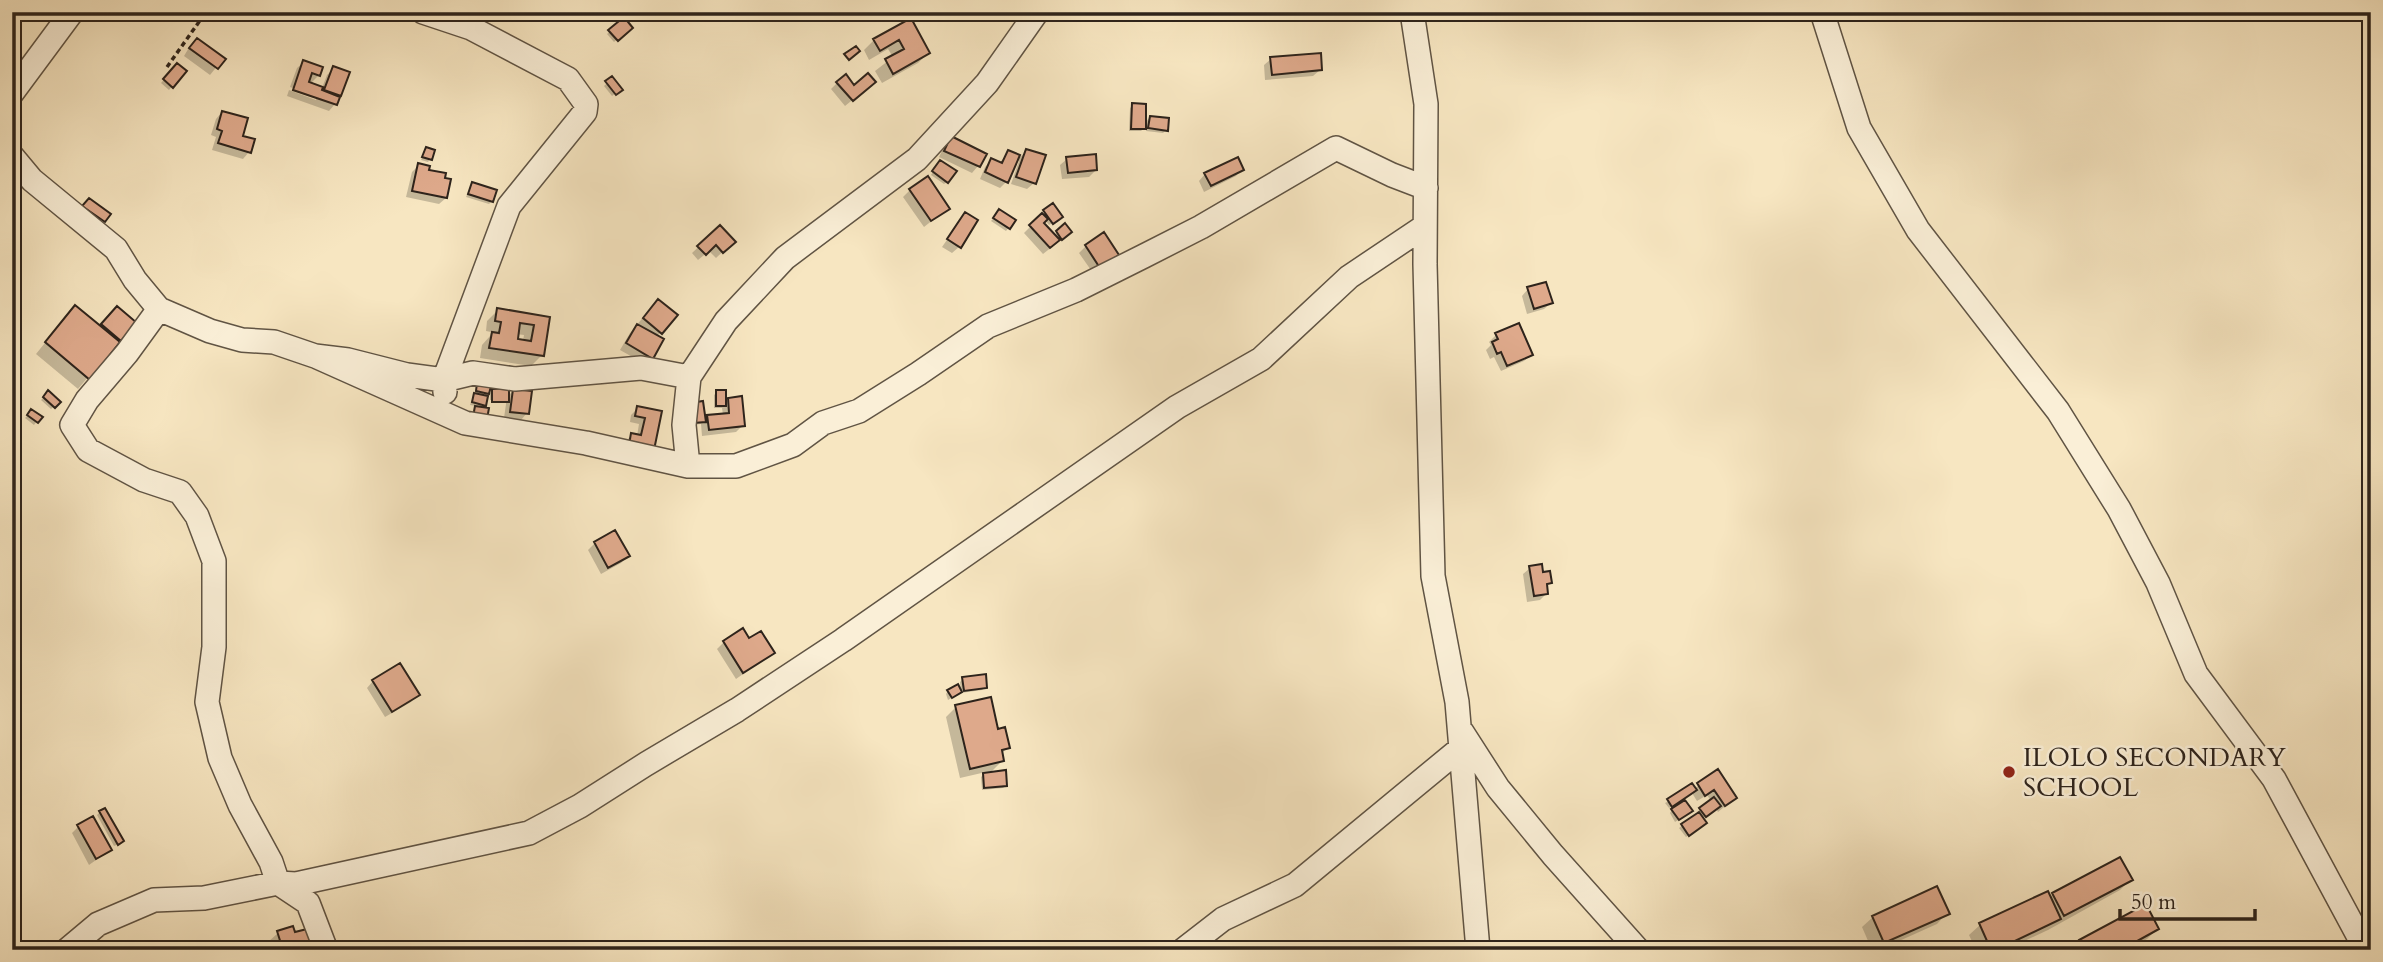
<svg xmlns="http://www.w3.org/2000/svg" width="2383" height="962" viewBox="0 0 2383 962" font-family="Cardo,serif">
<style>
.shadow{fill:#0003;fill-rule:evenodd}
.building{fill:#dea98b;stroke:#2d231b;stroke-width:2;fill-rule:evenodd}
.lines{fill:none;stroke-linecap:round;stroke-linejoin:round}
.minor-casing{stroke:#605444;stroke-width:26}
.path{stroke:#2d231b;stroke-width:3.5;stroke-dasharray:5 3.5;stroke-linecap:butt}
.minor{stroke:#faefd7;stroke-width:23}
.poi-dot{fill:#8f2418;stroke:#faefd7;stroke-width:2.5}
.labels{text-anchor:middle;stroke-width:5;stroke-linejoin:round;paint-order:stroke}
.poi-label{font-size:26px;fill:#2d231b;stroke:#faefd7;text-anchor:start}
</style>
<rect width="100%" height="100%" fill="#f7e6c1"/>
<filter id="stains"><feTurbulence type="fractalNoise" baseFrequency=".00286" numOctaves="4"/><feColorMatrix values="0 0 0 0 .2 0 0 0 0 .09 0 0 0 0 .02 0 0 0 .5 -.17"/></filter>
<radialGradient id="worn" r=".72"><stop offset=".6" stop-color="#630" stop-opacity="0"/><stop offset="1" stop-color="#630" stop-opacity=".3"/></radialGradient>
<!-- shadow -->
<path class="shadow" d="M12 12H23L18 18Z
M624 19 631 27 614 42 607 34Z
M910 20 928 53 918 63 882 83 875 71 893 57 888 49 869 60 864 50 874 40Z
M190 46 223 59 210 75 184 56Z
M1271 59 1320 70 1313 76 1265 80 1264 65Z
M304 62 319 75 310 84 322 88 327 75 334 68 340 95 335 104 329 111 287 96 289 90 316 100V96L290 87 297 68Z
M177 65 185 71 169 90 161 83Z
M612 79 620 90 612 96 604 86Z
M837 83 867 88 845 106 831 89Z
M1133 105 1144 124 1150 117 1166 130 1163 133 1146 131 1147 125 1141 131H1129L1130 108Z
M222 112 249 152 243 159 212 150 216 137 211 135 216 119Z
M951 139 978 166 972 173 939 157 945 145Z
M426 149 430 159 428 162 421 160Z
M1027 151 1034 183 1027 189 1011 184 1019 161 1016 159 1006 182 1000 188 980 179 985 167 992 160 999 164 1008 152 1020 157Z
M1067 159 1096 170 1089 177 1062 179 1060 165Z
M419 165 427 171 446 198 439 204 406 197 412 172Z
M938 165 947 182 944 184 931 175Z
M1242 169 1236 176 1204 192 1199 181 1205 174Z
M472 184 492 201 489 204 466 197Z
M910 190 948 208 924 227 903 197Z
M86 203 109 214 100 224 81 210Z
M1052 205 1058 219 1049 225 1045 220 1042 223 1053 236 1065 226 1067 235 1043 254 1024 233Z
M965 214 959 247 952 253 942 247Z
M997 214 1014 221 1006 231 991 221Z
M720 227 733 242 716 258 709 251 698 260 692 253Z
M1086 246 1117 254 1093 273 1079 253Z
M1528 289 1551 303 1544 309 1527 314 1522 296Z
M651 308 661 332 656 337 651 358 645 364 620 350 630 333Z
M498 310 548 318 542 355 531 366 480 358 482 345 490 336 491 332 486 331 487 321ZM516 334 524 335 523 341 516 340Z
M110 315 134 323 78 389 36 354 65 318 99 327Z
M1496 335 1531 355 1524 361 1501 371 1494 357 1490 359 1486 350 1491 345 1489 342Z
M478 385 487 393 484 397 485 405 481 408H474L476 406 470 405Z
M493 391 507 397 513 391 527 413 521 420 504 418 506 404H490H506V400H490V393Z
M717 392 724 404 729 400 743 425 736 432 702 436 701 424 691 425 688 408 704 420 708 417 723 415 722 408H714V395Z
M48 393 58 402 51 409 41 400Z
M638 408 660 412 652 449 625 442 632 435 637 436 639 424 630 422 631 415Z
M29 414 40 417 34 425 25 418Z
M595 543 628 556 621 563 601 574 588 550Z
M1530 568 1542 574 1550 583 1546 587 1547 593 1540 600 1527 602 1523 574Z
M748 641 773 653 736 679 717 649 724 642Z
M963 679 985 687 982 690 961 693 960 682Z
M373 681 417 695 411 702 385 717 367 688Z
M948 691 960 693 948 700 946 694Z
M956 707 997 731 1008 747 1001 754 1003 760 989 774 1006 785 1003 788 982 790 981 777 986 772 960 778 946 717Z
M1717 772 1735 798 1718 812 1716 809 1702 819V826L1686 837 1679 828 1698 814 1697 812 1711 801 1707 795 1697 801 1692 793 1669 808 1665 803 1694 789Z
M1672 810 1688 814 1675 822 1670 813Z
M100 812 119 844 114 846 97 815Z
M78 827 110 850 89 865 72 833Z
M2130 880 2120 890 2048 930 2005 950H1976L1969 935 1980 925 2047 894 2049 898 2053 894Z
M1947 913 1937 924 1879 950H1872L1862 927 1873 917Z
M2157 929 2147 939 2127 950H2063L2073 949 2080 942Z
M278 933 294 935 316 950H270L267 943Z"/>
<!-- building -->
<path class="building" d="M624 17 633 28 618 41 608 30Z
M911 18 930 53 893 74 885 59 904 49 899 40 880 51 873 39Z
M197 38 226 59 218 69 189 48Z
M856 46 860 51 849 60 844 54Z
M1321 53 1322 70 1272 75 1270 57Z
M303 60 323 67 320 76 312 73 309 82 323 87 322 90 340 97 337 105 293 90Z
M177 63 187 71 173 88 163 79Z
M333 66 350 72 341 96 324 90Z
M868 73 876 82 853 101 836 82 846 74 854 85Z
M612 76 623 90 616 95 605 81Z
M1132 103 1146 104V129H1131Z
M222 111 248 118 243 136 255 139 251 153 218 143 222 131 217 129Z
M1150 116 1169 118 1168 131 1148 128Z
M951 136 987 154 980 167 944 151Z
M426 147 435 150 432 160 422 157Z
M1026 149 1046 155 1036 184 1016 177Z
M1008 150 1020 155 1008 183 985 172 991 158 1002 163Z
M1096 154 1097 170 1068 173 1066 157Z
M1238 157 1244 170 1211 186 1204 173Z
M940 160 957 171 948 183 932 171Z
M418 163 430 166 429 170 446 173 445 178 451 179 447 198 412 191Z
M928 176 950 209 931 221 909 189Z
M472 182 497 190 493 202 468 194Z
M89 198 111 214 105 222 82 206Z
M1053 203 1063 217 1053 224 1043 210Z
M999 209 1016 220 1010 229 993 218Z
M965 212 978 220 961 248 947 239Z
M1042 213 1048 219 1044 223 1060 240 1050 248 1029 225Z
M1065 223 1072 232 1062 240 1056 231Z
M720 225 736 242 723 253 716 245 706 255 697 246Z
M1104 232 1119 255 1100 268 1085 245Z
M1546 282 1553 303 1534 309 1527 287Z
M658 299 678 315 662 334 643 318Z
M75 305 120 342 90 380 45 342Z
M117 306 137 323 121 341 101 324Z
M497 308 550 317 544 356 489 348 492 332 499 333 501 322 495 321ZM520 323 534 325 531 341 518 339Z
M1519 323 1533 355 1507 366 1501 352 1497 354 1492 342 1498 339 1495 333Z
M637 324 664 339 653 359 626 343Z
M477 383 491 386 489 394 476 391Z
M509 388V402H492V389Z
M513 389 532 391 529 414 510 412Z
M48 390 61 402 55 408 43 397Z
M716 390H726V406H716Z
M474 393 488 396 486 406 472 402Z
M742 396 745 426 709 430 707 415 729 413 728 398Z
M703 401 706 422 693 423 690 403Z
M475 406 489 408 487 419 473 417Z
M637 406 662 411 654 450 629 445 631 433 641 435 645 418 635 416Z
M31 409 43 417 38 423 27 415Z
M615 530 630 556 608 568 594 542Z
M1542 564 1543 572 1550 571 1552 583 1547 584 1548 594 1534 596 1529 566Z
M743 628 749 638 761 631 775 653 743 673 723 641Z
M400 663 420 695 392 712 372 680Z
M986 674 987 688 964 691 962 677Z
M958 684 962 692 952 698 947 690Z
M991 697 998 729 1005 727 1010 748 1002 750 1004 761 970 769 955 705Z
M1718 769 1737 798 1725 806 1714 790 1705 796 1697 783Z
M1006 770 1007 786 984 788 983 773Z
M1692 783 1697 790 1672 807 1667 799Z
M1714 797 1721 806 1706 817 1699 808Z
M1685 800 1693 811 1679 820 1671 809Z
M105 808 124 841 118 845 99 811Z
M1699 812 1707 823 1689 836 1681 824Z
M93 816 112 850 96 859 77 825Z
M2120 857 2133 880 2064 916 2052 893Z
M1937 886 1950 914 1884 943 1872 916Z
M2048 891 2061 919 1996 950H1991L1979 923Z
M2146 904 2159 929 2121 950H2084L2079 940Z
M293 926 295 932 311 928 318 950H283L277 931Z
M2072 943 2076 950H2059Z"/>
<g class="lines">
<defs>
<path id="minor" d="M423 12 471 28 568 79 586 104 585 112 509 206 444 380 445 392
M1412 12 1426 104 1425 264 1433 576 1457 702 1478 950
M1822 12 1859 128 1918 230 2058 411 2119 509 2158 583 2196 674 2274 779 2366 950
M12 93 72 12
M12 156 32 180 116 249 135 280 159 309 210 331 242 340 274 342 315 356 348 360 407 375 444 380 473 373 515 379 641 368 689 377
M159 309 127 353 87 400 72 425 88 450 144 480 180 492 197 516 214 561V647L207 702 220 758 240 805 271 862 278 883 308 903 326 950
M315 356 465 423 586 443 688 466H736L793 445 823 423 859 411 918 374 988 326 1076 290 1144 256 1201 227 1336 148 1392 175 1426 188
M688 466 684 425 689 377 726 321 785 258 917 159 987 83 1037 12
M1462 732 1498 788 1553 855 1638 950
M67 950 98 924 154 900 204 898 278 883 296 884 529 833 580 806 646 764 737 710 843 640 1177 407 1261 359 1349 277 1425 226
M1183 950 1223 919 1295 885 1461 748"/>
</defs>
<!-- minor casing -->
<use href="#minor" class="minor-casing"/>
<!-- path -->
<path class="path" d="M167 67 206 12"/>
<!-- minor -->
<use href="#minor" class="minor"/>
</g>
<!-- markers -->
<circle class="poi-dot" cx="2009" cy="772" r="7"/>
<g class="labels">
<!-- poi labels -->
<g class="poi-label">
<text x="2023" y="766">ILOLO SECONDARY<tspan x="2023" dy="30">SCHOOL</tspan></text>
</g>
</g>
<!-- margin -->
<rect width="2383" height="962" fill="none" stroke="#f7e6c1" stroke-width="42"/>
<rect x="14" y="14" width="2355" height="934" fill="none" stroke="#2d231b" stroke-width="3.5"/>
<rect x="21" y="21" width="2341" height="920" fill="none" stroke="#2d231b" stroke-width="2"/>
<!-- scale -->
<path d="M2120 909v10h135v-10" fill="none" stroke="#2d231b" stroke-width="3.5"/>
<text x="2131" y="909" font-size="21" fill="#2d231b" stroke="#faefd7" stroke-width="5" paint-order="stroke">50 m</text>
<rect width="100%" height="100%" filter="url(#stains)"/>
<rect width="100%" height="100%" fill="url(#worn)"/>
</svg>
